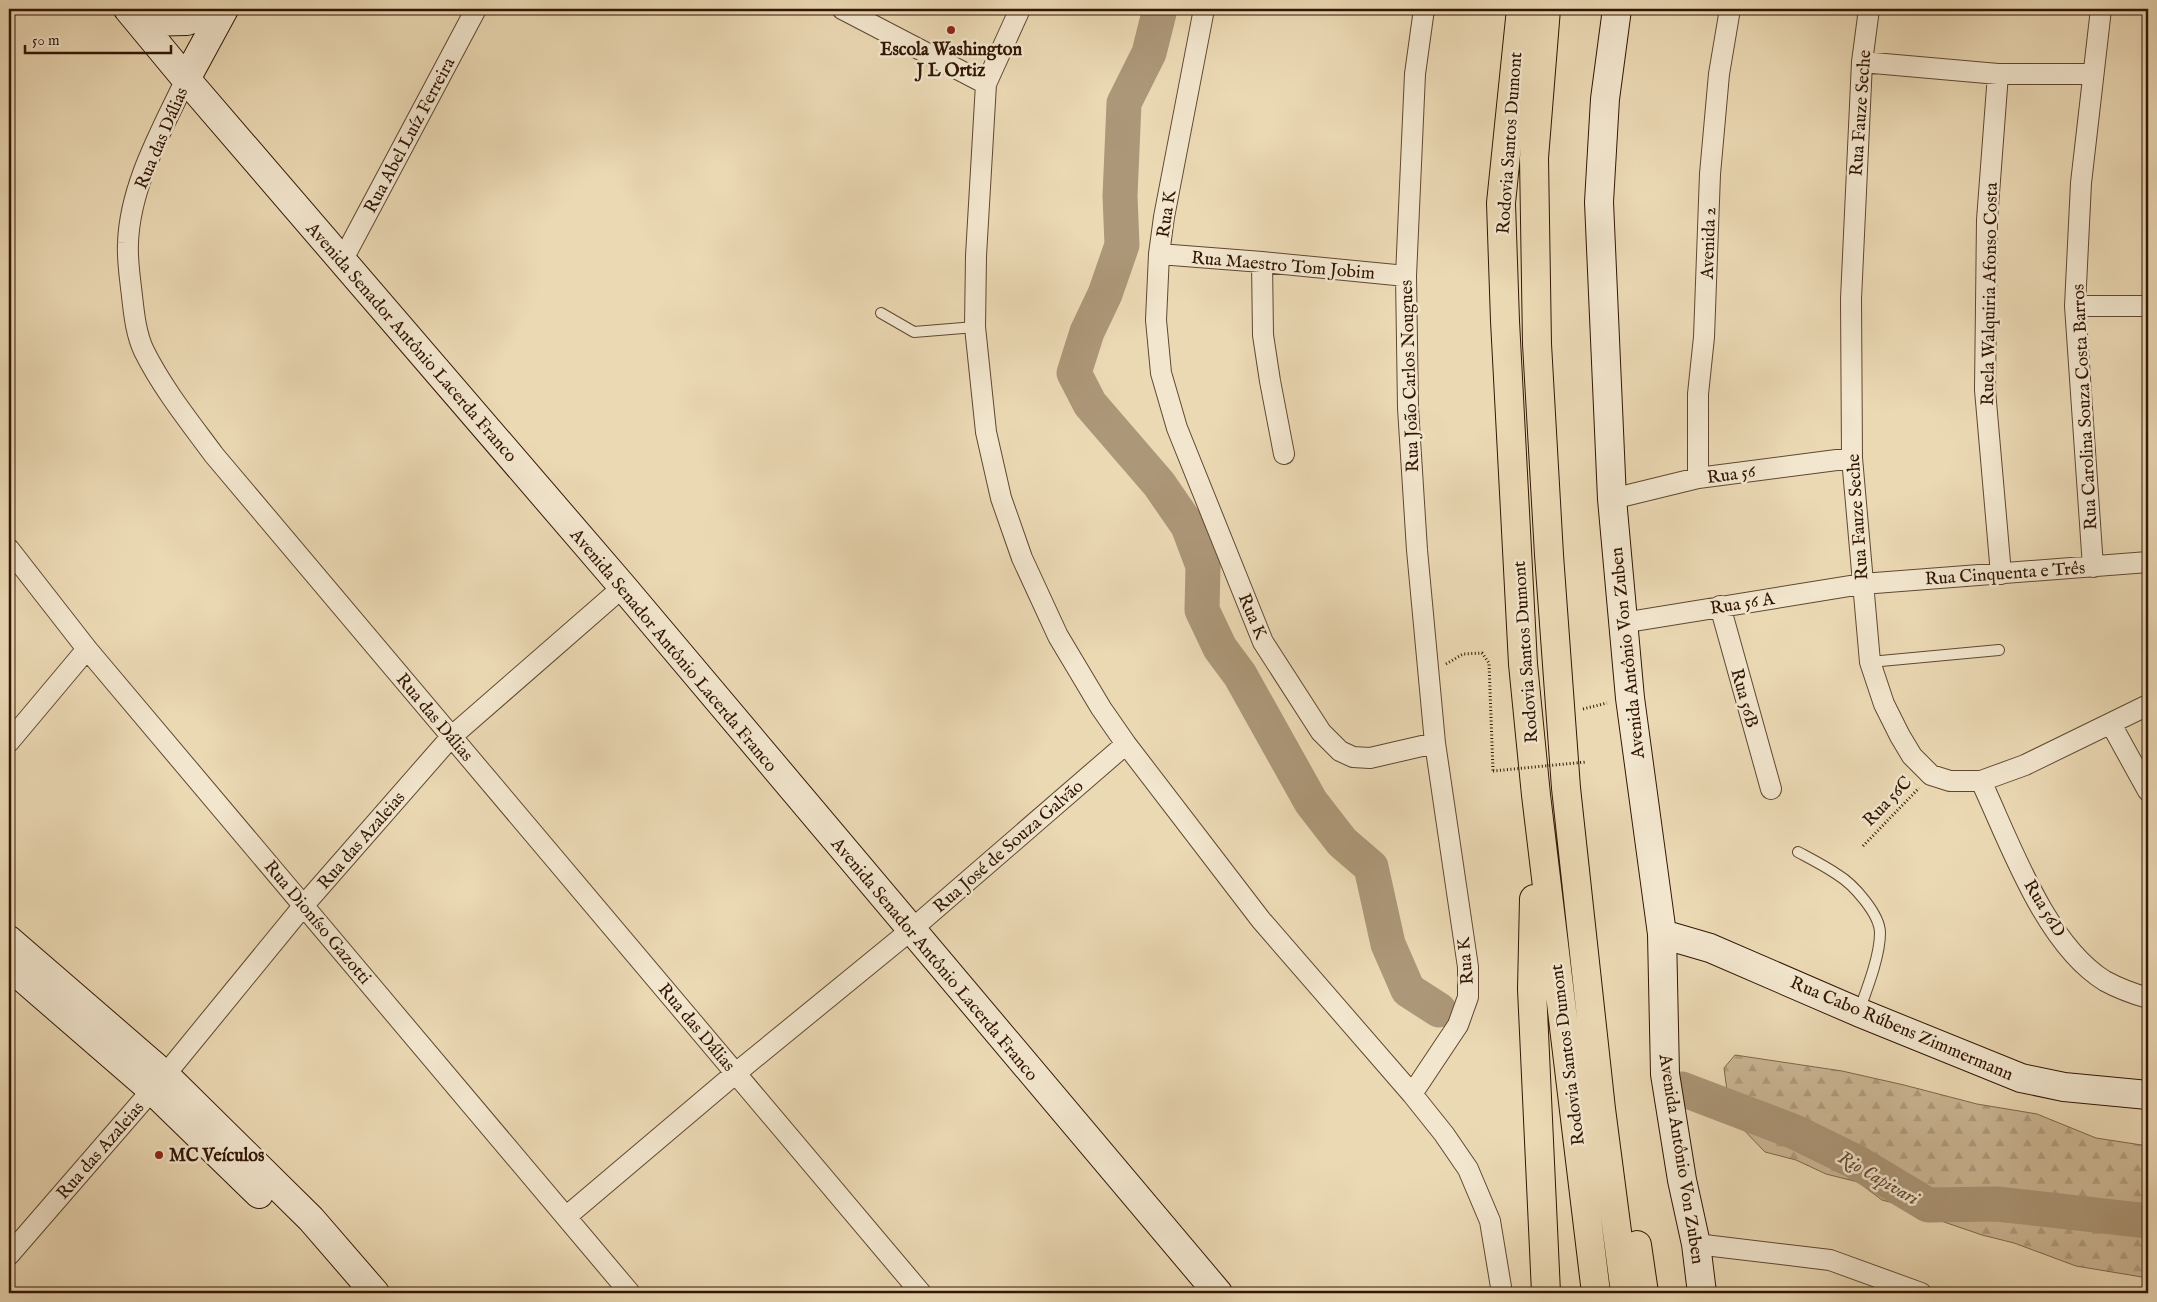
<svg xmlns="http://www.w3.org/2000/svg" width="2157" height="1302" viewBox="0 0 2157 1302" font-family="'IM FELL English',serif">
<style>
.forest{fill:url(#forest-firs);stroke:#7f674d}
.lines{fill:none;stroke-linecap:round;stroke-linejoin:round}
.river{stroke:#ac9778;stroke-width:35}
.lane-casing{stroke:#604730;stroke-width:12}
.street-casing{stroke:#604730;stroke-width:22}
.secondary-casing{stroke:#321604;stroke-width:30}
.highway-casing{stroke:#321604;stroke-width:30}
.path{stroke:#321604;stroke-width:3;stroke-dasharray:1 2.5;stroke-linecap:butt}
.lane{stroke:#f2e6ce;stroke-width:10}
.street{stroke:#f2e6ce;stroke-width:20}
.secondary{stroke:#f2e6ce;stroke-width:28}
.highway{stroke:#ebd9b4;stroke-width:28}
.path-bridge{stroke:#321604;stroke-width:3;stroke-dasharray:1 2.5;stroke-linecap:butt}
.poi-dot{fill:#8f2418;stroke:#f2e6ce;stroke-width:2}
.labels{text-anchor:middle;stroke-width:5;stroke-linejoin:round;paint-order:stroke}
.poi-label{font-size:18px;font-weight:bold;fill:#321604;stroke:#f2e6ce}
.street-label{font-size:18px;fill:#321604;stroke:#f2e6ce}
.water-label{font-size:19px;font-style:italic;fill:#634a32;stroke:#f2e6ce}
</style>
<defs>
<pattern id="forest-firs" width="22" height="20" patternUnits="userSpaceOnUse" patternTransform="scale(1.25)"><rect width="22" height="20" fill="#ccb896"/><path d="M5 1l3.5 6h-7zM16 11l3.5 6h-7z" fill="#b09d80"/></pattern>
</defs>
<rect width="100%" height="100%" fill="#ebd9b4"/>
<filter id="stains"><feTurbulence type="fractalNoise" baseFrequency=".004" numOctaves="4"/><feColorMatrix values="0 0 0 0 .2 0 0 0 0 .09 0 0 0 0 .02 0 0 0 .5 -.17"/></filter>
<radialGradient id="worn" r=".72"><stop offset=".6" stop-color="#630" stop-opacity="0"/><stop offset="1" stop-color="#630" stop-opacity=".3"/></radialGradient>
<!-- forest -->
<path class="forest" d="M1735 1055 1842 1071 1904 1085 1977 1104 2037 1114 2096 1138 2148 1146V1278L2076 1266 2014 1243 1982 1235 1944 1222 1913 1208 1882 1200 1858 1182 1826 1174 1796 1160 1765 1152 1740 1126 1728 1098 1724 1068Z"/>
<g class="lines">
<!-- river -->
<path class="river" d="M1160 9 1149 53 1124 103 1120 196 1122 245 1105 294 1087 332 1074 373 1090 404 1159 484 1188 526 1203 566 1202 610 1220 648 1240 675 1311 802 1342 842 1371 867 1388 944 1408 990 1439 1010
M1682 1089 1795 1132 1858 1163 1928 1205 1997 1204 2148 1221"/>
<defs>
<path id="lane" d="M881 313 914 332 975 327
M1870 662 1999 650
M1798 852C1811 859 1825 866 1838 875 1853 884 1880 914 1880 933 1880 956 1867 989 1859 1011"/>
<path id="street" d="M842 9 986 84
M1020 9 986 84 976 256 975 327 986 432 1001 498 1022 558 1058 636 1101 708 1126 744 1261 920 1412 1094 1444 1134 1468 1169 1490 1221 1502 1293
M1204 9 1164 217 1159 254 1156 320 1161 373 1177 428 1263 642 1321 732 1340 751 1353 757 1370 758 1435 743
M1869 9 1862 62 1851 299 1852 458 1870 662 1884 704 1900 736 1912 756 1931 775 1950 781H1981L2025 765 2148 705
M1862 62 1998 74H2093
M1998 74 1987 220 1985 390 2001 574
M186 79C162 130 130 185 128 243 127 260 130 278 132 296 134 314 136 334 144 351 163 389 189 421 214 455L921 1293
M1159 254 1262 262 1406 276
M342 261 476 9
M1262 262 1263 335 1270 381 1284 454
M2075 306H2148
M1698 478V394L1704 337 1710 174 1719 74 1730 9
M1612 499 1698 478 1852 458
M9 549 87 649 630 1293
M2093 567 2075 306 2081 183 2101 9
M1720 606 1771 789
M1622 623 1862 584 2148 562
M2111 724 2148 791
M9 742 87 649
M1981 781C2010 843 2045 944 2105 981 2118 988 2134 994 2148 998
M1412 1094 1458 1025 1468 997V967L1435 743 1417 550 1408 408 1406 276 1415 74 1424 9
M567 1216 736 1073 911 930 1126 744
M1696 1244 1830 1260 1921 1293
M9 1255 165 1075 304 905 451 737 623 587"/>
<path id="secondary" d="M128 9 186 79 623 587 1218 1293
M1617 9 1605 99 1599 202 1612 499 1630 698 1662 934 1665 1074 1682 1180 1696 1244 1702 1293
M140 22 187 21 216 9
M186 79 224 9
M1662 934 1710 948 1858 1012 2021 1078 2064 1087 2148 1095
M9 940 165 1075 311 1219 375 1293
M9 966 152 1090 259 1194"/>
<path id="highway" d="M1521 9 1501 203 1505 321 1523 664 1536 795 1596 1293
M1546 9 1534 158 1537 344 1549 555 1566 788 1601 1109 1625 1293
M1534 899 1532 989 1546 1293
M1637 1245 1644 1293"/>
</defs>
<!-- lane casing -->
<use href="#lane" class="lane-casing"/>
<!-- street casing -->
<use href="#street" class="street-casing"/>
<!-- secondary casing -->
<use href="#secondary" class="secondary-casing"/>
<!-- highway casing -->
<use href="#highway" class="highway-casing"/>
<!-- path -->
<path class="path" d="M1446 664 1463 654 1482 653 1489 663 1493 771
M1583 709 1607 703
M1863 846 1919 788"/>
<!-- lane -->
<use href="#lane" class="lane"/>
<!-- street -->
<use href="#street" class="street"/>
<!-- secondary -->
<use href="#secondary" class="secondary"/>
<!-- highway -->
<use href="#highway" class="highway"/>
<!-- path-bridge -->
<path class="path-bridge" d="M1493 771 1586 762"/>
</g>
<!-- markers -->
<g class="poi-dot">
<circle cx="951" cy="30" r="5"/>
<circle cx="159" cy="1155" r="5"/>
</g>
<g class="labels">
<!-- poi labels -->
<g class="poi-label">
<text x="951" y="55">Escola Washington<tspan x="951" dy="21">J L Ortiz</tspan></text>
<text x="169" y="1161" text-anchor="start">MC Veículos</text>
</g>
<!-- street labels -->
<g class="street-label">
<text transform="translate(1860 113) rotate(-86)" y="6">Rua Fauze Seche</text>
<text transform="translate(409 135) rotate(-62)" y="6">Rua Abel Luíz Ferreira</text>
<text transform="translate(161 138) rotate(-67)" y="6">Rua das Dálias</text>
<text transform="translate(1509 143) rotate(-86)" y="6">Rodovia Santos Dumont</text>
<text transform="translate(1166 214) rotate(-81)" y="6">Rua K</text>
<text transform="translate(1708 243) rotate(-88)" y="6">Avenida 2</text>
<text transform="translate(1283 265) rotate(5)" y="6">Rua Maestro Tom Jobim</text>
<text transform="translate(1989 294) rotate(-89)" y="6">Ruela Walquiria Afonso Costa</text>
<text transform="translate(412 342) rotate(49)" y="6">Avenida Senador Antônio Lacerda Franco</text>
<text transform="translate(1409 376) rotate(-92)" y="6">Rua João Carlos Nougues</text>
<text transform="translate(2084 407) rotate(-93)" y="6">Rua Carolina Souza Costa Barros</text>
<text transform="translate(1731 474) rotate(-8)" y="6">Rua 56</text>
<text transform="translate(1857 517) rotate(-94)" y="6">Rua Fauze Seche</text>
<text transform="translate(2005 573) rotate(-4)" y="6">Rua Cinquenta e Três</text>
<text transform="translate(1742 603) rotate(-9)" y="6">Rua 56 A</text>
<text transform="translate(1253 616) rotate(67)" y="6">Rua K</text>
<text transform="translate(674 650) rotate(50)" y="6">Avenida Senador Antônio Lacerda Franco</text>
<text transform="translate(1525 652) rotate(-94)" y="6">Rodovia Santos Dumont</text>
<text transform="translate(1627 653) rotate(-96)" y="6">Avenida Antônio Von Zuben</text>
<text transform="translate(1745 698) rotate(74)" y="6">Rua 56B</text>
<text transform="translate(435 717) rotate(50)" y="6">Rua das Dálias</text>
<text transform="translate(1887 801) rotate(-46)" y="6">Rua 56C</text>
<text transform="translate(361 840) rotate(-49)" y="6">Rua das Azaleias</text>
<text transform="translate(1008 846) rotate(-41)" y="6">Rua José de Souza Galvão</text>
<text transform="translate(2045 908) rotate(59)" y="6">Rua 56D</text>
<text transform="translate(318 922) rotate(50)" y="6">Rua Dioníso Gazotti</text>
<text transform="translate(935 959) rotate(50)" y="6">Avenida Senador Antônio Lacerda Franco</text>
<text transform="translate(1465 961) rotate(-95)" y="6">Rua K</text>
<text transform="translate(697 1027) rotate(50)" y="6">Rua das Dálias</text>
<text transform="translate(1902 1028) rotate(23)" y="6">Rua Cabo Rúbens Zimmermann</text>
<text transform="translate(1567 1055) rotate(-97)" y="6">Rodovia Santos Dumont</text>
<text transform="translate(100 1150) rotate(-49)" y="6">Rua das Azaleias</text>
<text transform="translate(1682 1159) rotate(81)" y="6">Avenida Antônio Von Zuben</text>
</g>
<!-- water labels -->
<g class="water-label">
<text transform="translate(1879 1177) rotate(30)" y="7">Rio Capivari</text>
</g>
</g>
<!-- margin -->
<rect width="2157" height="1302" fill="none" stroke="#ebd9b4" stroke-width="30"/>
<rect x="10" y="10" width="2137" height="1282" fill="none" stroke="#321604" stroke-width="2.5"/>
<rect x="15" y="15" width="2127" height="1272" fill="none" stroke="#321604"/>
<!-- scale -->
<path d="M25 45v8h146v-8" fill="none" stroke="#321604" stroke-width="2.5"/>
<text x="32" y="45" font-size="15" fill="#321604" stroke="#f2e6ce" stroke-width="4" paint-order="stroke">50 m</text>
<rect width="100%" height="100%" filter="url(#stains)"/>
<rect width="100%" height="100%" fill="url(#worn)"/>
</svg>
